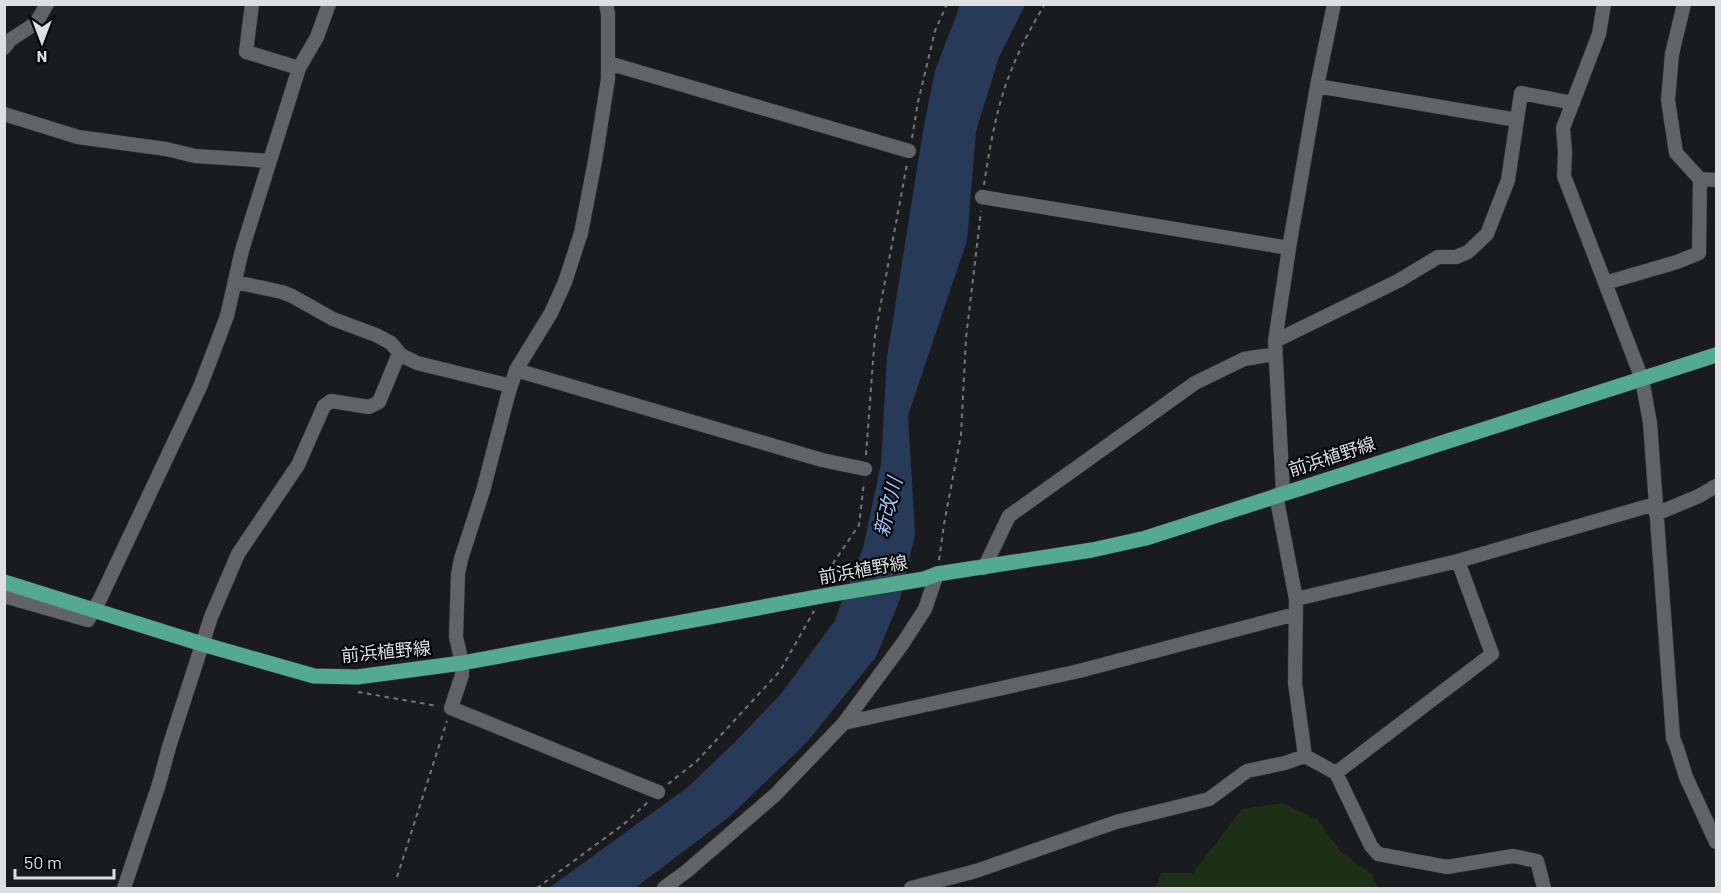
<svg xmlns="http://www.w3.org/2000/svg" width="1721" height="893" viewBox="0 0 1721 893" font-family="Barlow,'Noto Sans JP',sans-serif">
<style>
.green{fill:#1d2f14}
.water{fill:#273b59}
.lines{fill:none;stroke-linecap:round;stroke-linejoin:round}
.street-casing{stroke:#353638;stroke-width:15}
.primary-casing{stroke:#353638;stroke-width:16}
.path{stroke:#757779;stroke-width:2;stroke-dasharray:4.5 4.5;stroke-linecap:butt}
.street{stroke:#616367;stroke-width:14}
.primary{stroke:#53aa8e;stroke-width:15}
.labels{text-anchor:middle;stroke-width:4.5;stroke-linejoin:round;paint-order:stroke}
.street-label{font-size:18px;fill:#dddfe1;stroke:#050607}
.water-label{font-size:20px;font-style:italic;fill:#9ec1fa;stroke:#050607}
</style>
<rect width="100%" height="100%" fill="#191b1e"/>
<!-- green -->
<path class="green" d="M1283 803 1318 820 1341 852 1372 874 1378 888H1156L1161 873H1193L1242 809Z"/>
<!-- water -->
<path class="water" d="M960 5H1025L999 57 976 131 967 241 908 415 915 534 900 599 876 657 806 743 729 817 635 888H549L688 787 737 740 780 695 834 622 863 548 881 464 887 357 924 125 935 71Z"/>
<g class="lines">
<defs>
<path id="street" d="M606 4 608 14V79L595 161 581 233 565 282 551 313 516 370 508 395 483 491 461 559 458 574 456 637 462 663V675L451 708 658 792
M1604 4 1599 34 1563 128 1565 152 1564 176 1642 379 1650 423 1673 738 1677 748 1686 777 1716 842
M1684 4 1672 54 1668 100 1676 153 1700 179
M4 48 10 40 36 23 47 4
M608 63 909 151
M299 68 317 37 329 4
M1317 86 1517 120
M4 114 78 137 166 149 195 156 270 161
M982 197 1289 248
M235 282 282 292 292 296 333 319 376 335 391 343 401 355
M1605 283 1677 262 1699 253 1700 179 1716 180
M1275 341 1398 281 1438 257H1456L1468 252 1487 234 1508 180 1521 93 1573 103
M516 370 822 460 865 469
M1283 493 1275 341 1289 248 1317 86 1334 4
M1276 495 1296 599 1295 683 1305 756
M1656 514 1699 496 1716 486
M984 568 1009 516 1195 383 1244 359 1275 354
M4 596 88 620 100 599 200 387 227 316 242 250 299 68 246 52 252 4
M1296 599 1458 561 1655 504
M844 723 1079 671 1296 614
M1336 773 1371 846 1378 854 1447 867 1513 856 1537 861 1544 888
M124 888 159 784 169 747 211 617 238 554 298 465 324 406 331 401 369 407 379 402 398 356 401 355 417 363 511 386
M664 888 687 871 775 795 844 723 903 643 925 609 937 574
M911 888 976 871 1116 822 1209 799 1247 771 1285 763 1305 756 1336 773 1492 654 1458 561"/>
<path id="primary" d="M4 582 202 644 314 676 357 677 462 663 822 596 924 579 937 574 1092 550 1146 538 1716 355"/>
</defs>
<!-- street casing -->
<use href="#street" class="street-casing"/>
<!-- primary casing -->
<use href="#primary" class="primary-casing"/>
<!-- path -->
<path class="path" d="M912 138 918 102 935 31 947 4
M984 185C989 152 995 116 1006 84 1016 56 1029 30 1045 4
M866 455 875 335 907 164
M939 560 944 524 961 435 966 338 981 211
M827 581 834 562 859 525 864 482
M358 692 438 706
M668 784 697 761 780 671 814 611
M397 877 447 721
M537 888 624 824 648 802"/>
<!-- street -->
<use href="#street" class="street"/>
<!-- primary -->
<use href="#primary" class="primary"/>
</g>
<g class="labels">
<!-- street labels -->
<g class="street-label">
<text transform="translate(1332 457) rotate(-18)" y="6">前浜植野線</text>
<text transform="translate(863 570) rotate(-10)" y="6">前浜植野線</text>
<text transform="translate(386 652) rotate(-5)" y="6">前浜植野線</text>
</g>
<!-- water labels -->
<g class="water-label">
<text transform="translate(888 507) rotate(-76)" y="7">新改川</text>
</g>
</g>
<!-- border -->
<rect width="1721" height="893" fill="none" stroke="#dddfe1" stroke-width="12"/>
<!-- north arrow -->
<g transform="translate(42 42) rotate(180)" stroke="#050607" stroke-width="4.5" paint-order="stroke">
<path d="M0-4.5L10 22L0 15L-10 22Z" fill="#dddfe1"/>
<text y="-9" font-size="16" font-weight="bold" text-anchor="middle" fill="#dddfe1">N</text>
</g>
<!-- scale -->
<path d="M15 869v9h99v-9" fill="none" stroke="#dddfe1" stroke-width="3"/>
<text x="24" y="869" font-size="18" fill="#dddfe1" stroke="#050607" stroke-width="4.5" paint-order="stroke">50 m</text>
</svg>
